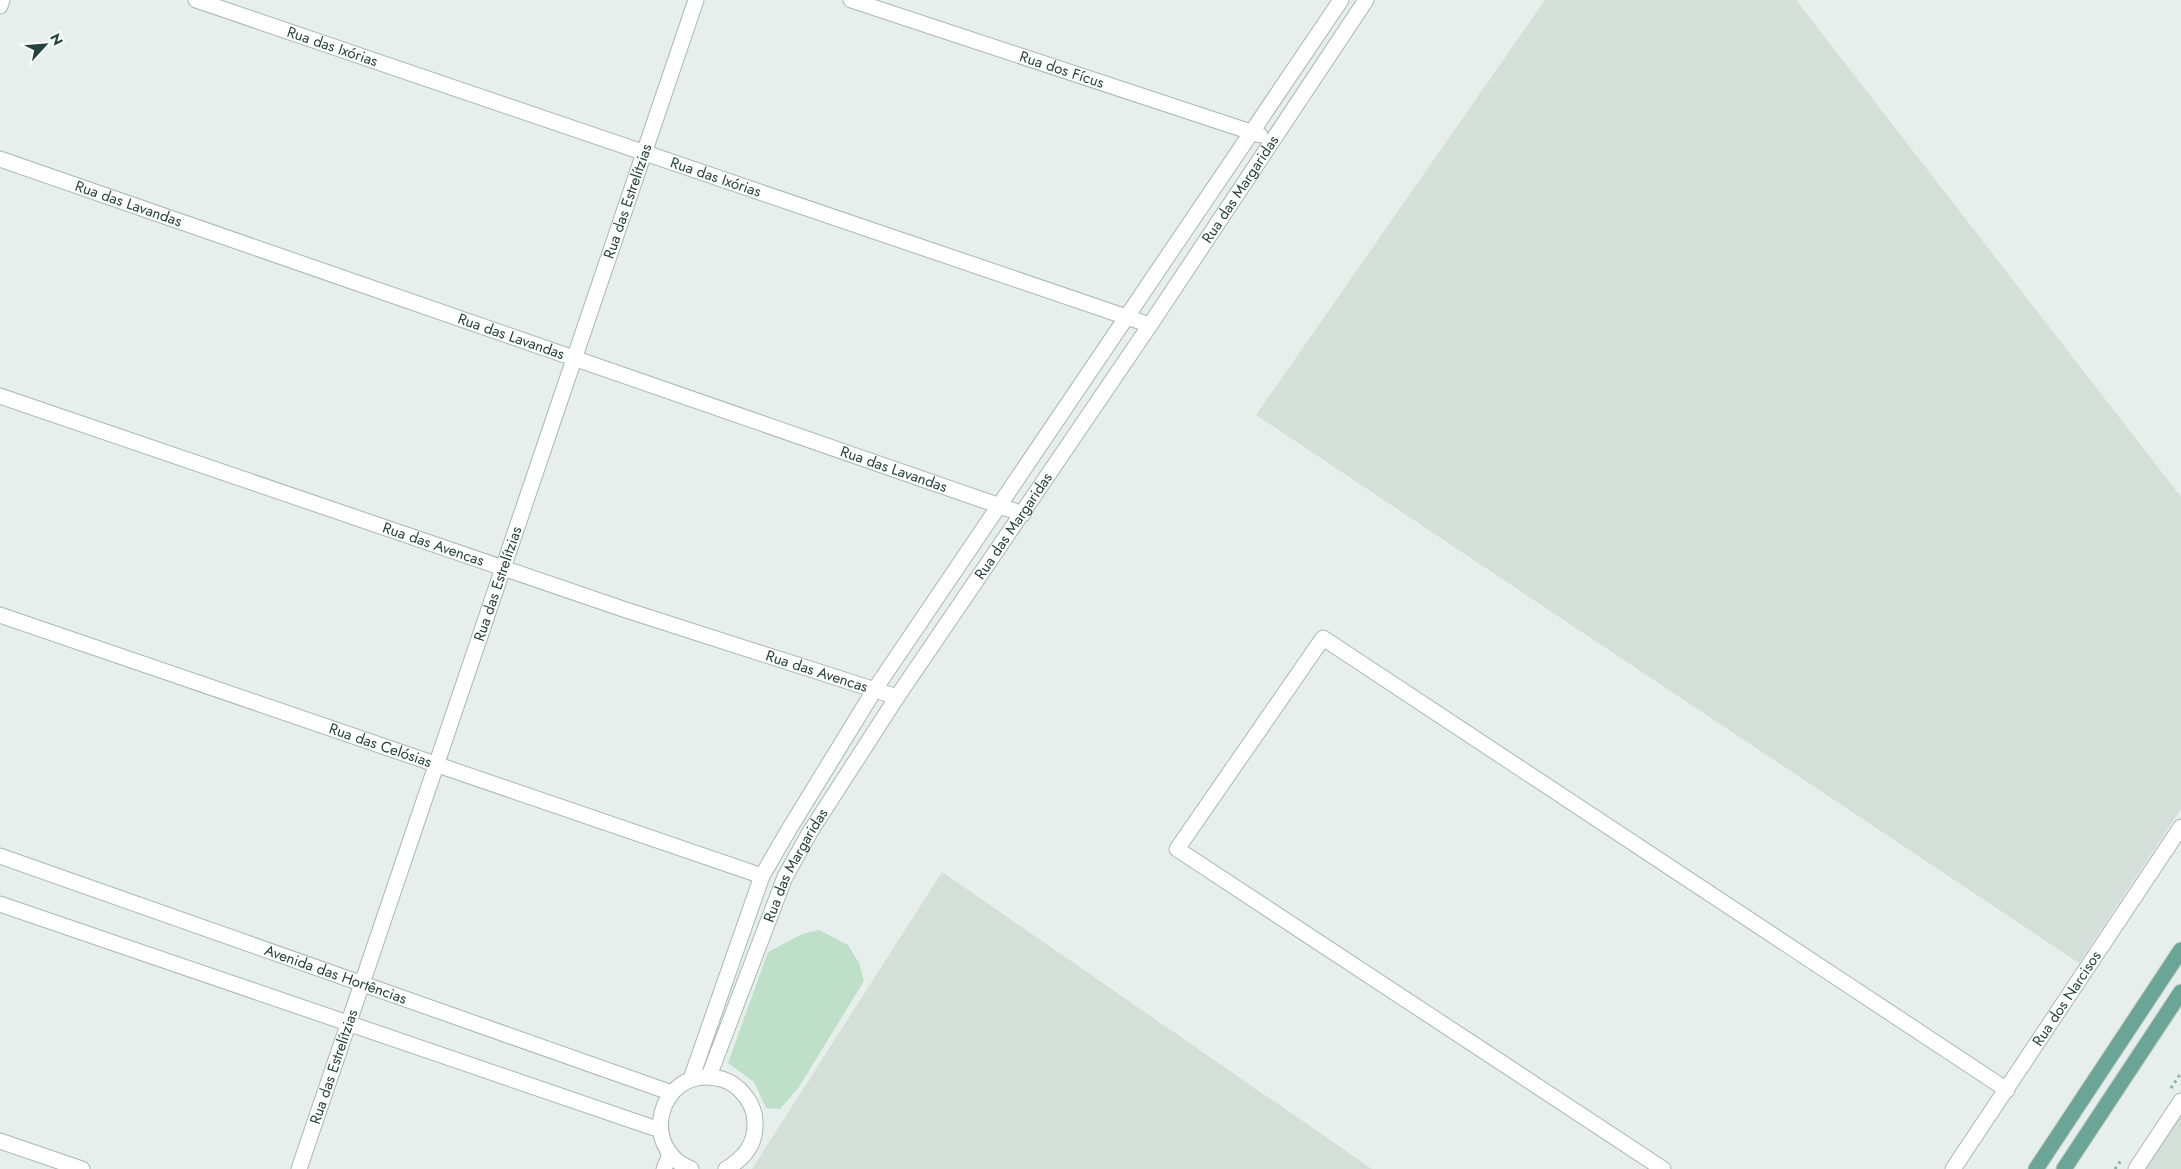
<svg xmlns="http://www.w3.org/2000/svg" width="2181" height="1169" viewBox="0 0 2181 1169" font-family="Jost,sans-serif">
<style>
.built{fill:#d4dfda}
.green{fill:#bfe0c8}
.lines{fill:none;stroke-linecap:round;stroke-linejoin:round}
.minor-casing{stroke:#a8b8b2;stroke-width:17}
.tertiary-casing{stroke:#a8b8b2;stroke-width:17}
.primary-casing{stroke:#c2cac8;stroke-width:17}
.path{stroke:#86b3a5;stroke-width:3;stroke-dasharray:2.5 4;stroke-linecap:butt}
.minor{stroke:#fff;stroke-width:15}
.tertiary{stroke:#fff;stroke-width:15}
.primary{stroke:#6aa596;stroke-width:15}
.labels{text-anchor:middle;stroke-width:4;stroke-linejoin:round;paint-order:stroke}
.street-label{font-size:15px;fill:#24423a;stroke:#f7fbf9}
</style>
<rect width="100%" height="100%" fill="#e6efeb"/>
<!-- built -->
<path class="built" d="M1545 0H1796L2181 497V809L2079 963 1256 415Z
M942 872 1372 1169H752Z
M2181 1101V1169H2136Z"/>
<!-- green -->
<path class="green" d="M819 930 848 945 859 963 864 981 799 1087 780 1109 766 1108 754 1082 728 1063 768 952 802 934Z"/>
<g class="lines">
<defs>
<g id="minor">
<path id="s1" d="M196 0 1150 325"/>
<path id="s2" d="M851 0 1260 135"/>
<path d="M0 6 2 0"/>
<path id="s3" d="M0 159 1023 514"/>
<path id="s4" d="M0 396 626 610 897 697"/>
<path id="s5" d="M0 615 762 876"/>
<path id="s6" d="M709 1076 785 877 810 832 897 697 1150 325 1366 0"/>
<path d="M691 1079 762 876 788 831 875 689 1341 0"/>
<path d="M0 1141 82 1169"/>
<path id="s7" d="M299 1169 696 0"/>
<path d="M664 1169 670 1154"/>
<path d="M691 1169C638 1148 659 1068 716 1078 725 1079 733 1083 740 1090 749 1099 755 1110 755 1123 756 1144 743 1159 726 1169"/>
<path d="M1663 1169 1177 849 1323 638 2007 1090"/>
<path id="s8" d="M1953 1169 2181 827"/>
</g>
<g id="tertiary">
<path id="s9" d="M0 856 672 1093"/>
<path d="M0 904 660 1130"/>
<path d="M2136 1169 2181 1101"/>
</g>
<path id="primary" d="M2036 1169 2181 950
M2064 1169 2181 992"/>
</defs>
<!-- minor casing -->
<use href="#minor" class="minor-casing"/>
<!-- tertiary casing -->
<use href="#tertiary" class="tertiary-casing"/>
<!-- primary casing -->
<use href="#primary" class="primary-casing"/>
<!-- path -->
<path class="path" d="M2171 1088 2181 1073
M2115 1169 2122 1159"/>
<!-- minor -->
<use href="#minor" class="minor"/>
<!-- tertiary -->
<use href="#tertiary" class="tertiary"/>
<!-- primary -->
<use href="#primary" class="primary"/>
</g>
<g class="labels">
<!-- street labels -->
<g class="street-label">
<text dy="5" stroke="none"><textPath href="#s1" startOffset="144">Rua das Ixórias</textPath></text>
<text dy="5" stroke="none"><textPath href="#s2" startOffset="222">Rua dos Fícus</textPath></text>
<text dy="5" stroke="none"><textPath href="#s1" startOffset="549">Rua das Ixórias</textPath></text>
<text dy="5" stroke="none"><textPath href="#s6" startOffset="1038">Rua das Margaridas</textPath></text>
<text dy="5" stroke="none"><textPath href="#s7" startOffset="1022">Rua das Estrelítzias</textPath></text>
<text dy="5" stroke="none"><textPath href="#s3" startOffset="136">Rua das Lavandas</textPath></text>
<text dy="5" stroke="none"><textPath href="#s3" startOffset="541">Rua das Lavandas</textPath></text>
<text dy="5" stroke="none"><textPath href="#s3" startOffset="946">Rua das Lavandas</textPath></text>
<text dy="5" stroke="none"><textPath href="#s6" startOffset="632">Rua das Margaridas</textPath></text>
<text dy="5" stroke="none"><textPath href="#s4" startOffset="458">Rua das Avencas</textPath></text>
<text dy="5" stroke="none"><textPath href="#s7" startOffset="618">Rua das Estrelítzias</textPath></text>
<text dy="5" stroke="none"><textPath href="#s4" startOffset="862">Rua das Avencas</textPath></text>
<text dy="5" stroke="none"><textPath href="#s5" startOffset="402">Rua das Celósias</textPath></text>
<text dy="5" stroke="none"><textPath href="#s6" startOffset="228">Rua das Margaridas</textPath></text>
<text dy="5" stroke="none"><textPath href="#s9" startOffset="356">Avenida das Hortências</textPath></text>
<text dy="5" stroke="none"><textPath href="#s8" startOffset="205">Rua dos Narcisos</textPath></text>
<text dy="5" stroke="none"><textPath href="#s7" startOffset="108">Rua das Estrelítzias</textPath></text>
</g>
</g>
<!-- north arrow -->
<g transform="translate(45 45) rotate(64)" stroke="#f7fbf9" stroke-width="4" paint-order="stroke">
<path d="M0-4L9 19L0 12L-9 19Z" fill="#24423a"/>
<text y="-8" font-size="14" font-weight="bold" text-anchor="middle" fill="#24423a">N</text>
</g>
</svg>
